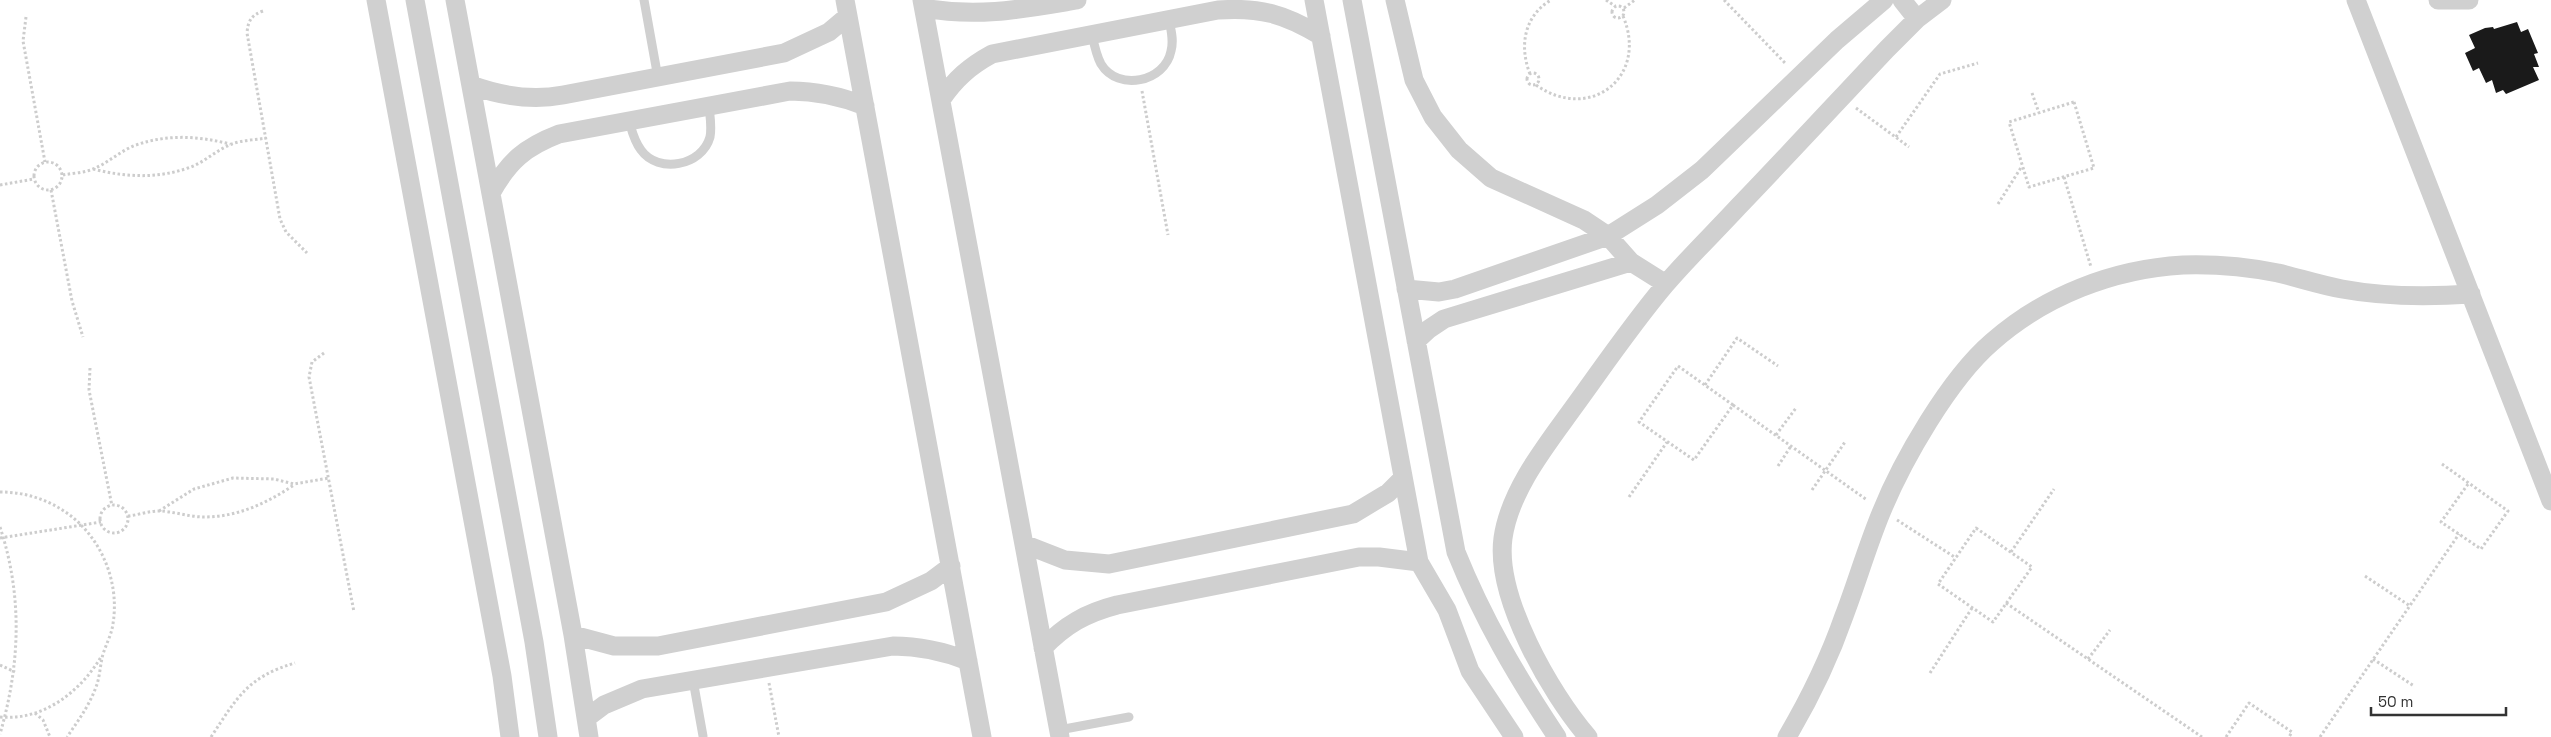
<svg xmlns="http://www.w3.org/2000/svg" width="2551" height="737" viewBox="0 0 2551 737" font-family="'Space Grotesk',sans-serif">
<style>
.building{fill:#1a1a1a}
.lines{fill:none;stroke-linecap:round;stroke-linejoin:round}
.path{stroke:#cdcdcd;stroke-width:3;stroke-dasharray:2.5 2.5;stroke-linecap:butt}
.lane{stroke:#d0d0d0;stroke-width:9}
.street{stroke:#d0d0d0;stroke-width:19}
</style>
<rect width="100%" height="100%" fill="#fff"/>
<!-- building -->
<path class="building" d="M2517 22 2521 32 2528 29 2538 53 2534 54 2539 67H2533L2539 80 2506 94 2503 90 2496 93 2492 80 2486 83 2479 68 2473 71 2465 53 2475 48 2469 35 2485 28 2493 27 2494 29Z"/>
<g class="lines">
<!-- path -->
<path class="path" d="M1606 0 1615 6
M1724 0 1786 64
M1612 12a6 6 0 1 1 12 0a6 6 0 1 1-12 0Z
M1624 8 1635 0
M263 11C252 15 248 20 247 33L280 219 286 232 307 253
M26 17 23 41 45 162
M1527 79a6 6 0 1 1 12 0a6 6 0 1 1-12 0Z
M1530 74C1519 46 1524 16 1551 0
M1536 85C1590 123 1649 77 1623 16
M1142 91 1168 235
M2032 93 2039 113
M2074 102 2094 168 2029 187 2009 122Z
M1856 108 1909 147
M1896 137 1940 74 1978 63
M34 176a14 14 0 1 1 28 0a14 14 0 1 1-28 0Z
M93 169C125 177 156 179 188 168 204 163 216 150 232 144 242 140 255 140 266 138
M63 175C72 173 84 173 93 169 108 163 120 151 136 145 168 134 198 136 230 144
M2064 177 2091 267
M0 185 34 179
M51 190 72 301 83 337
M1998 204 2022 166
M324 353 312 362 309 377 354 612
M1678 366 1733 405 1694 460 1639 422Z
M90 368 89 390 112 506
M1705 385 1737 338 1778 366
M1733 405 1867 500
M1776 435 1796 408
M2442 464 2508 511 2481 549 2441 522 2468 484
M1778 466 1791 446
M1812 490 1845 442
M0 492C26 492 50 500 71 516 104 542 121 587 112 629 110 637 106 645 103 654 100 665 100 677 96 687 89 706 78 721 67 737
M1629 497 1667 442
M100 519a14 14 0 1 1 28 0a14 14 0 1 1-28 0Z
M159 511 194 489 233 478 274 479 294 484 329 478
M128 516C138 515 149 511 159 511 172 511 189 517 204 517 238 517 267 503 294 485
M1897 520 1956 558
M0 527C23 597 20 665 0 734
M1976 528 2032 567 1993 622 1938 584Z
M0 538 101 522
M2011 552 2054 489
M2365 576 2410 606
M2006 603 2202 737
M2088 659 2110 630
M2373 659 2414 686
M0 665 15 672
M1930 673 1972 608
M769 683 779 737
M35 713 43 720 50 737
M0 717C43 721 80 692 101 657
M211 737C237 698 247 677 295 663
M2226 737 2249 703 2292 732 2289 737
M2320 737 2459 534"/>
<!-- lane -->
<path class="lane" d="M644 0 658 78
M1092 34C1094 44 1096 55 1101 64 1118 92 1165 82 1171 51 1174 40 1171 30 1169 20
M629 121C632 131 634 141 641 150 658 174 702 166 710 137 712 127 710 116 709 106
M693 680 703 736
M1059 730 1129 717"/>
<!-- street -->
<path class="street" d="M376 0 502 676 510 737
M415 0 534 642 548 737
M455 0 573 635 589 737
M845 0 982 737
M922 0 1060 737
M1314 0 1419 562 1447 610 1470 671 1514 737
M1352 0 1456 552C1483 619 1517 677 1557 737
M1395 0 1414 80 1433 117 1459 150 1491 178 1584 220 1608 236 1631 262 1666 284
M1902 0 1917 19
M2356 0 2551 501
M2438 0H2469
M924 8C978 18 1023 9 1077 0
M471 85C501 96 531 101 563 95L784 53 829 32 848 16
M941 100C955 79 970 66 992 54L1218 10C1260 7 1285 14 1321 36
M491 193C509 161 525 147 559 134L790 91C818 91 840 96 865 106
M1406 289 1439 292 1455 289 1608 236 1657 205 1702 170 1837 40 1884 0
M1416 341 1429 329 1444 319 1631 262
M1024 544 1065 560 1109 564 1353 514 1388 493 1403 478
M573 635 614 646H658L886 602 931 581 951 566
M1043 648C1065 625 1086 613 1117 605L1359 557H1379L1419 562
M588 717 604 705 642 689 893 646C920 646 943 651 968 661
M1588 737C1550 693 1495 597 1503 538 1510 489 1548 443 1576 404 1605 364 1633 323 1665 285 1688 258 1714 233 1738 207 1788 155 1837 102 1887 49L1917 19 1942 0
M1787 737C1810 698 1829 659 1844 616 1857 582 1867 547 1881 513 1902 461 1949 379 1992 342 2044 296 2113 269 2183 265 2213 264 2248 267 2278 273 2299 278 2320 285 2342 289 2385 297 2428 297 2471 294"/>
</g>
<!-- scale -->
<path d="M2371 707v8h135v-8" fill="none" stroke="#333333" stroke-width="2.5"/>
<text x="2378" y="707" font-size="15" fill="#333333" stroke="#ffffff" stroke-width="4" paint-order="stroke">50 m</text>
</svg>
